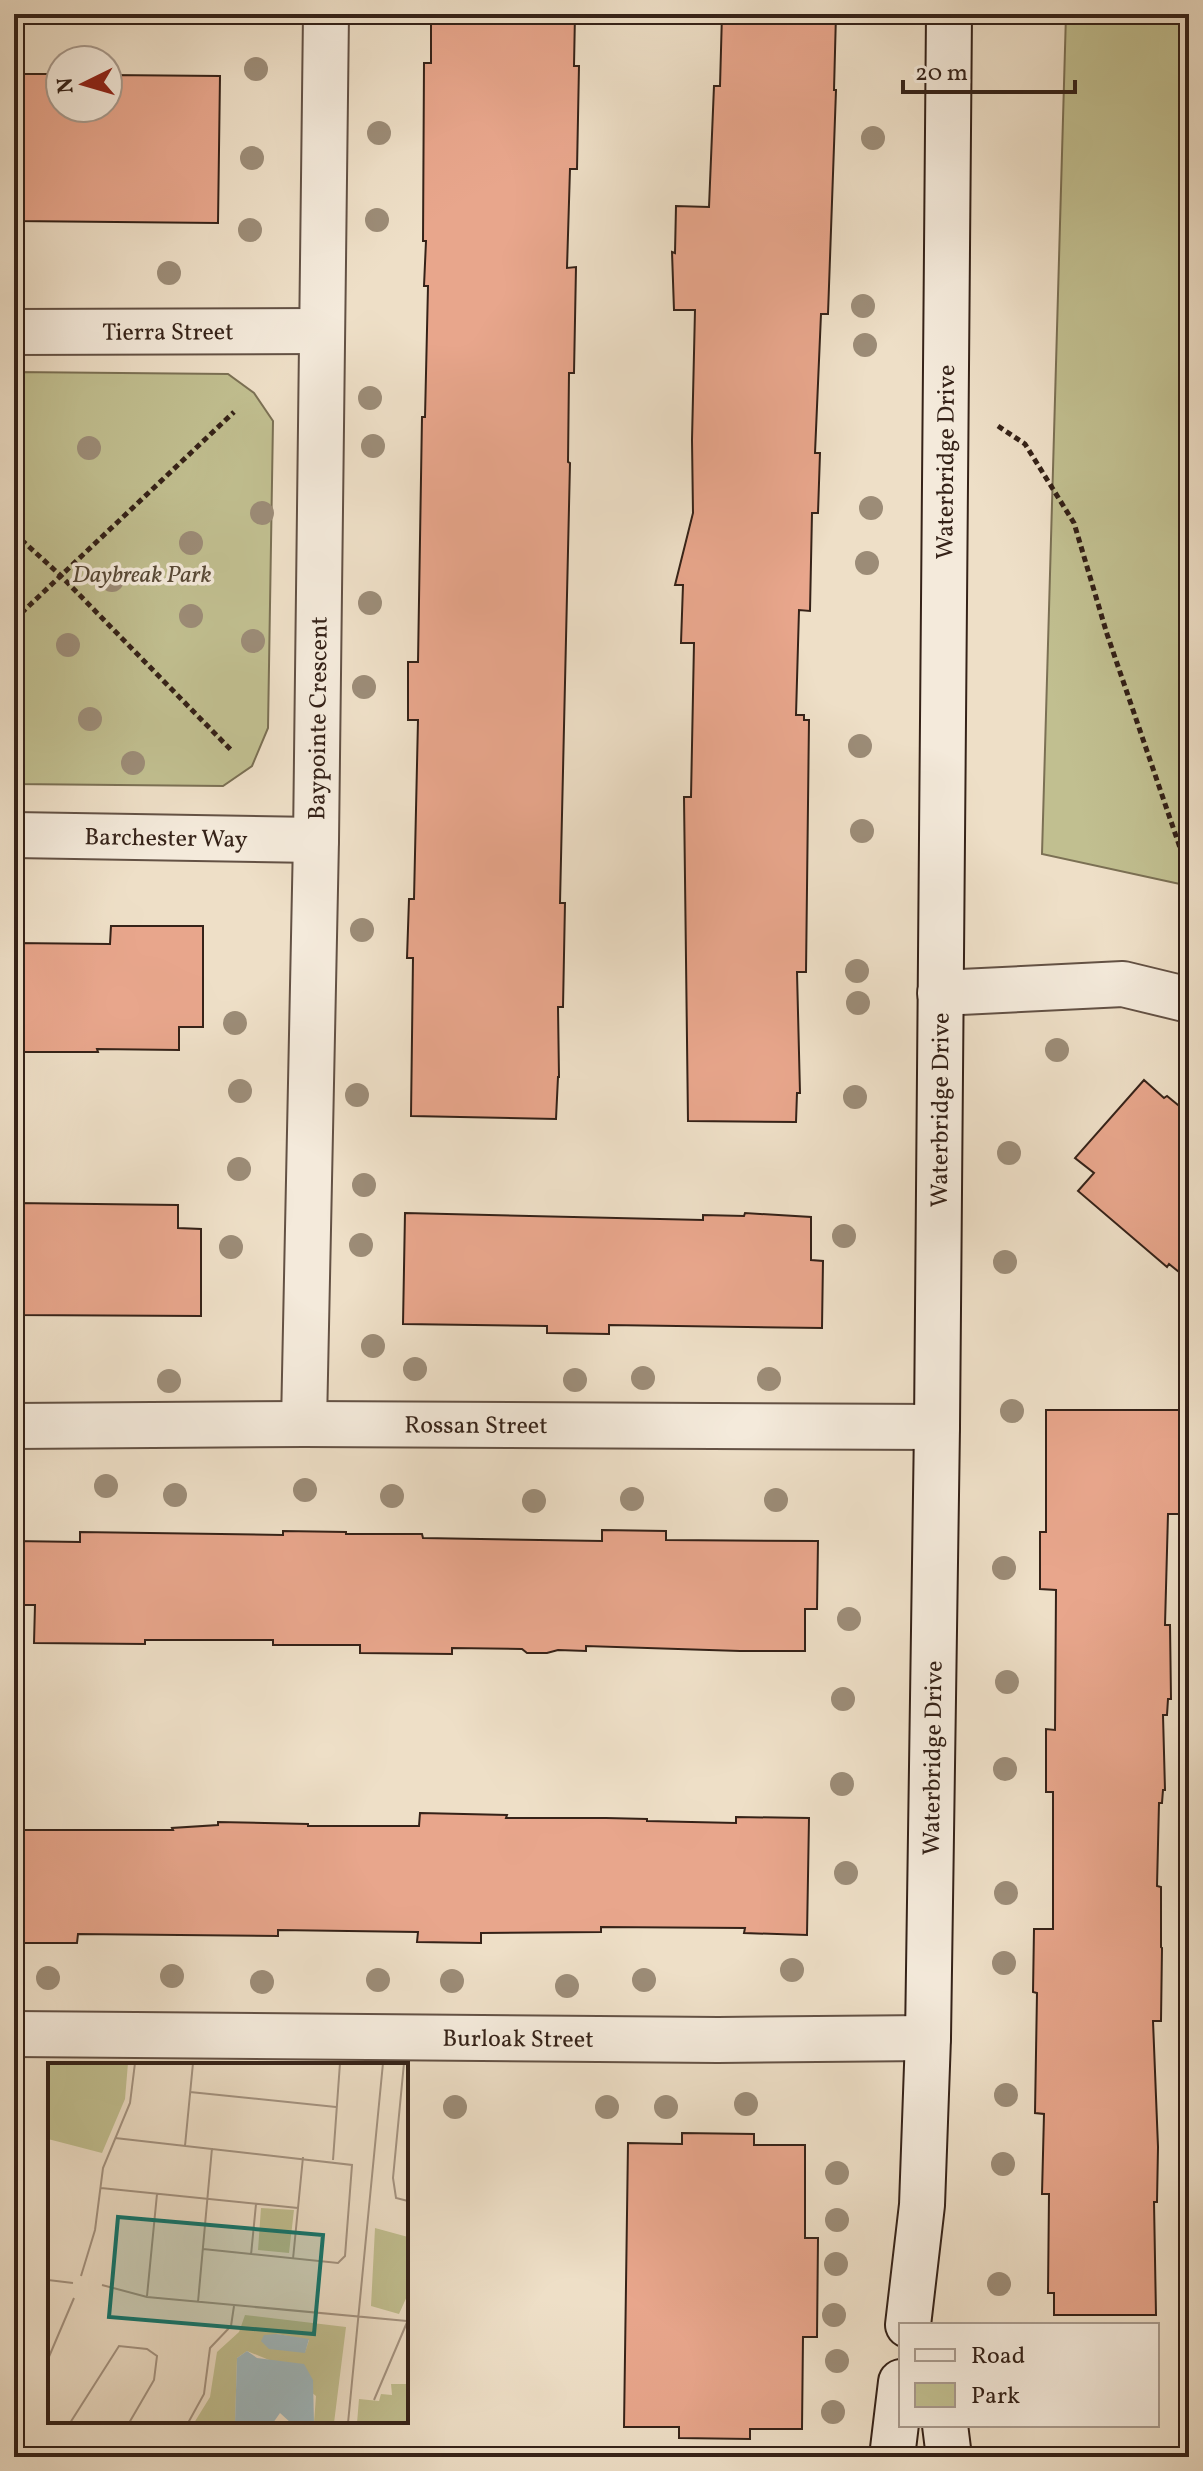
<svg xmlns="http://www.w3.org/2000/svg" width="1203" height="2471" viewBox="0 0 1203 2471" font-family="Vollkorn,serif">
<style>
.green{fill:#c1bf90;stroke:#7b7054;stroke-width:2}
.building{fill:#e8a68c;stroke:#352218;stroke-width:2}
.lines{fill:none;stroke-linecap:round;stroke-linejoin:round}
.street-casing{stroke:#635144;stroke-width:48}
.secondary-casing{stroke:#352218;stroke-width:48}
.path{stroke:#352218;stroke-width:5;stroke-dasharray:6 4;stroke-linecap:butt}
.street{stroke:#f4eadb;stroke-width:44}
.secondary{stroke:#f4eadb;stroke-width:44}
.tree{fill:#9c8c77}
.labels{text-anchor:middle;stroke-width:7;stroke-linejoin:round;paint-order:stroke}
.street-label{font-size:24px;fill:#352218;stroke:#f4eadb}
.park-label{font-size:24px;font-style:italic;fill:#584936;stroke:#f4eadb}
.inset-road{fill:none;stroke:#a49381;stroke-width:2}
.view{fill:#0f766e;fill-opacity:0.15;stroke:#0f766e;stroke-width:4}
.inset-edge{fill:none;stroke:#352218;stroke-width:4}
</style>
<rect width="100%" height="100%" fill="#eedfc7"/>
<filter id="stains"><feTurbulence type="fractalNoise" baseFrequency=".0025" numOctaves="4"/><feColorMatrix values="0 0 0 0 .2 0 0 0 0 .09 0 0 0 0 .02 0 0 0 .5 -.17"/></filter>
<radialGradient id="worn" r=".72"><stop offset=".6" stop-color="#630" stop-opacity="0"/><stop offset="1" stop-color="#630" stop-opacity=".3"/></radialGradient>
<!-- green -->
<path class="green" d="M1066 14H1189V886L1042 854Z
M14 372 228 374 254 393 273 421 268 728 252 766 223 786 14 784Z"/>
<!-- building -->
<path class="building" d="M431 14H575L574 66H579L577 169H570L567 268 576 267 574 373H569L568 462 570 463 560 903H565L563 1007H558L559 1077H558L556 1119 411 1116 413 958H407L409 899H414L418 720H408V662H418L422 417H425L428 286H424L426 241H423L424 63H431Z
M722 14H836L834 90H836L828 314H821L815 453H820L818 513H812L810 611 799 610 796 715H804V720H809L806 972H797L800 1093H797L796 1122 688 1121 684 797H691L694 643H681L683 585H675L693 513 692 440 695 310H674L672 252 675 253 676 206 709 207 714 86H720Z
M14 74H60V108H108V75L220 76 218 223 14 221Z
M111 926H203V1027H179V1050L97 1049 98 1052H14V943L110 944Z
M1144 1080 1164 1098 1167 1096 1189 1114V1280L1169 1264 1167 1267 1078 1191 1094 1173 1075 1158Z
M14 1203 178 1205V1228L201 1229V1316L14 1315Z
M405 1213 703 1220V1215L744 1216 745 1213 811 1217V1260L823 1261 822 1328 609 1325V1334L547 1333V1326L403 1324Z
M1046 1410H1184V1427H1189V1514H1168L1165 1625H1170L1171 1699H1168L1167 1715H1163L1165 1790H1163L1162 1803H1159L1157 1886 1161 1887V1947L1162 1948 1161 2021H1153L1158 2147 1157 2202H1154L1156 2315H1054V2293H1048L1049 2194H1042L1044 2114 1035 2113 1037 1993 1033 1992 1034 1929H1053V1792H1046V1729L1055 1730 1056 1590 1040 1589V1532H1046Z
M602 1530 666 1531V1540L818 1541 817 1609H805V1651H740L586 1646V1651L558 1650 547 1653H527L522 1649 452 1648V1654L360 1653V1645H273V1640H145V1644L34 1643 35 1605H14V1541L80 1542V1532L283 1535V1531L346 1532V1534H422L423 1538 602 1541Z
M420 1813 507 1815 506 1818H606L647 1819V1821L736 1823V1817L809 1818 807 1935 744 1933 745 1928 601 1927V1932L481 1933V1943L417 1942 418 1932 278 1930V1936L78 1934 77 1943H18V1830H173L172 1828 218 1825V1822L308 1824V1826H419Z
M682 2133 754 2134V2145H805V2238H818L817 2337H803L802 2429H750V2439L679 2438V2427H624L628 2143 682 2144Z"/>
<g class="lines">
<defs>
<g id="street">
<path id="s1" d="M14 332 322 331"/>
<path id="s2" d="M14 835 316 840"/>
<path d="M940 993 1123 984 1189 1000"/>
<path id="s3" d="M304 1424 316 840 326 14"/>
<path id="s4" d="M14 1426 304 1424 937 1427"/>
<path id="s5" d="M14 2034 718 2040 928 2038"/>
</g>
<g id="secondary">
<path id="s6" d="M908 2325 922 2205 928 2038 937 1427 949 14"/>
<path d="M945 2425 949 2457"/>
<path d="M892 2457 901 2382"/>
</g>
</defs>
<!-- street casing -->
<use href="#street" class="street-casing"/>
<!-- secondary casing -->
<use href="#secondary" class="secondary-casing"/>
<!-- path -->
<path class="path" d="M998 426 1025 444 1074 523 1107 634 1189 874
M14 533 60 575 233 752
M14 620 234 412"/>
<!-- street -->
<use href="#street" class="street"/>
<!-- secondary -->
<use href="#secondary" class="secondary"/>
</g>
<!-- trees -->
<g class="tree">
<circle cx="256" cy="69" r="12"/>
<circle cx="379" cy="133" r="12"/>
<circle cx="873" cy="138" r="12"/>
<circle cx="252" cy="158" r="12"/>
<circle cx="377" cy="220" r="12"/>
<circle cx="250" cy="230" r="12"/>
<circle cx="169" cy="273" r="12"/>
<circle cx="863" cy="306" r="12"/>
<circle cx="865" cy="345" r="12"/>
<circle cx="370" cy="398" r="12"/>
<circle cx="373" cy="446" r="12"/>
<circle cx="89" cy="448" r="12"/>
<circle cx="871" cy="508" r="12"/>
<circle cx="262" cy="513" r="12"/>
<circle cx="191" cy="543" r="12"/>
<circle cx="867" cy="563" r="12"/>
<circle cx="112" cy="580" r="12"/>
<circle cx="370" cy="603" r="12"/>
<circle cx="191" cy="616" r="12"/>
<circle cx="253" cy="641" r="12"/>
<circle cx="68" cy="645" r="12"/>
<circle cx="364" cy="687" r="12"/>
<circle cx="90" cy="719" r="12"/>
<circle cx="860" cy="746" r="12"/>
<circle cx="133" cy="763" r="12"/>
<circle cx="862" cy="831" r="12"/>
<circle cx="362" cy="930" r="12"/>
<circle cx="857" cy="971" r="12"/>
<circle cx="858" cy="1003" r="12"/>
<circle cx="235" cy="1023" r="12"/>
<circle cx="1057" cy="1050" r="12"/>
<circle cx="240" cy="1091" r="12"/>
<circle cx="357" cy="1095" r="12"/>
<circle cx="855" cy="1097" r="12"/>
<circle cx="1009" cy="1153" r="12"/>
<circle cx="239" cy="1169" r="12"/>
<circle cx="364" cy="1185" r="12"/>
<circle cx="844" cy="1236" r="12"/>
<circle cx="361" cy="1245" r="12"/>
<circle cx="231" cy="1247" r="12"/>
<circle cx="1005" cy="1262" r="12"/>
<circle cx="373" cy="1346" r="12"/>
<circle cx="415" cy="1369" r="12"/>
<circle cx="643" cy="1378" r="12"/>
<circle cx="769" cy="1379" r="12"/>
<circle cx="575" cy="1380" r="12"/>
<circle cx="169" cy="1381" r="12"/>
<circle cx="1012" cy="1411" r="12"/>
<circle cx="106" cy="1486" r="12"/>
<circle cx="305" cy="1490" r="12"/>
<circle cx="175" cy="1495" r="12"/>
<circle cx="392" cy="1496" r="12"/>
<circle cx="632" cy="1499" r="12"/>
<circle cx="776" cy="1500" r="12"/>
<circle cx="534" cy="1501" r="12"/>
<circle cx="1004" cy="1568" r="12"/>
<circle cx="849" cy="1619" r="12"/>
<circle cx="1007" cy="1682" r="12"/>
<circle cx="843" cy="1699" r="12"/>
<circle cx="1005" cy="1769" r="12"/>
<circle cx="842" cy="1784" r="12"/>
<circle cx="846" cy="1873" r="12"/>
<circle cx="1006" cy="1893" r="12"/>
<circle cx="1004" cy="1963" r="12"/>
<circle cx="792" cy="1970" r="12"/>
<circle cx="172" cy="1976" r="12"/>
<circle cx="48" cy="1978" r="12"/>
<circle cx="378" cy="1980" r="12"/>
<circle cx="644" cy="1980" r="12"/>
<circle cx="452" cy="1981" r="12"/>
<circle cx="262" cy="1982" r="12"/>
<circle cx="567" cy="1986" r="12"/>
<circle cx="1006" cy="2095" r="12"/>
<circle cx="746" cy="2104" r="12"/>
<circle cx="455" cy="2107" r="12"/>
<circle cx="607" cy="2107" r="12"/>
<circle cx="666" cy="2107" r="12"/>
<circle cx="1003" cy="2164" r="12"/>
<circle cx="837" cy="2173" r="12"/>
<circle cx="837" cy="2220" r="12"/>
<circle cx="836" cy="2264" r="12"/>
<circle cx="999" cy="2284" r="12"/>
<circle cx="834" cy="2315" r="12"/>
<circle cx="837" cy="2361" r="12"/>
<circle cx="833" cy="2412" r="12"/>
</g>
<g class="labels">
<!-- street labels -->
<g class="street-label">
<text dy="8" stroke="none"><textPath href="#s1" startOffset="154">Tierra Street</textPath></text>
<text dy="8" stroke="none"><textPath href="#s6" startOffset="1864">Waterbridge Drive</textPath></text>
<text dy="8" stroke="none"><textPath href="#s3" startOffset="706">Baypointe Crescent</textPath></text>
<text dy="8" stroke="none"><textPath href="#s2" startOffset="152">Barchester Way</textPath></text>
<text dy="8" stroke="none"><textPath href="#s6" startOffset="1216">Waterbridge Drive</textPath></text>
<text dy="8" stroke="none"><textPath href="#s4" startOffset="462">Rossan Street</textPath></text>
<text dy="8" stroke="none"><textPath href="#s6" startOffset="568">Waterbridge Drive</textPath></text>
<text dy="8" stroke="none"><textPath href="#s5" startOffset="504">Burloak Street</textPath></text>
</g>
<!-- park labels -->
<g class="park-label">
<text x="142" y="582">Daybreak Park</text>
</g>
</g>
<!-- overview -->
<g transform="translate(48 2063)">
<rect width="360" height="360" fill="#eedfc7"/>
<path d="M0 0H80L77 36 54 90 0 76ZM213 145 246 147 241 190 210 187ZM327 165 360 174V231L351 251 323 243ZM197 252 298 264 286 360H266L268 333 226 299 199 288 189 295 187 360H146L162 334 169 289 191 269ZM229 271 261 277 257 289 222 285ZM343 321H360V360H309L311 336 331 338 333 331 344 332Z" fill="#c1bf90" fill-rule="evenodd"/>
<path d="M229 271 261 276 257 290 221 286 213 278 216 272ZM199 288 209 295 256 301 265 317 266 360H243L232 350 225 360H187L189 295Z" fill="#9fb9c0"/>
<path class="inset-road" d="M356 0 345 115 348 135 360 138M142 29 288 44M67 75 304 102 297 193 290 200 155 186M137 83 145 0M285 97 292 0M53 125 250 145M203 192 208 141M245 196 255 94M33 213 47 167 55 105 82 40 87 0M0 217 25 220M54 222 99 234 359 258M99 233 109 131M150 239 164 85M0 296 26 235M326 337 360 257M22 360 71 283 99 286 109 293 106 317 81 360M140 360 156 331 162 285 183 263 186 243M300 360 335 0"/>
<path class="view" d="M70 154 275 172 266 271 61 254Z"/>
<rect width="360" height="360" class="inset-edge"/>
</g>
<!-- margin -->
<rect width="1203" height="2471" fill="none" stroke="#eedfc7" stroke-width="48"/>
<rect x="16" y="16" width="1171" height="2439" fill="none" stroke="#352218" stroke-width="4"/>
<rect x="24" y="24" width="1155" height="2423" fill="none" stroke="#352218" stroke-width="2"/>
<!-- legend -->
<rect x="899" y="2323" width="260" height="104" fill="#f4eadb" stroke="#a89a8d" stroke-width="2"/>
<rect x="915" y="2349" width="40" height="12" fill="#f4eadb" stroke="#a89a8d" stroke-width="2"/>
<text x="971" y="2363" font-size="24" fill="#352218">Road</text>
<rect x="915" y="2383" width="40" height="24" fill="#c1bf90" stroke="#a89a8d" stroke-width="2"/>
<text x="971" y="2403" font-size="24" fill="#352218">Park</text>
<!-- north arrow -->
<g transform="translate(84 84) rotate(265)"><circle r="38" fill="#f4eadb" stroke="#a89a8d" stroke-width="2"/>
<path d="M0-6L14 30L0 20L-14 30Z" fill="#8f2418"/>
<text y="-12" font-size="22" font-weight="bold" text-anchor="middle" fill="#352218">N</text>
</g>
<!-- scale -->
<path d="M903 80v12h172v-12" fill="none" stroke="#352218" stroke-width="4"/>
<text x="915" y="80" font-size="24" fill="#352218" stroke="#f4eadb" stroke-width="6" paint-order="stroke">20 m</text>
<rect width="100%" height="100%" filter="url(#stains)"/>
<rect width="100%" height="100%" fill="url(#worn)"/>
</svg>
